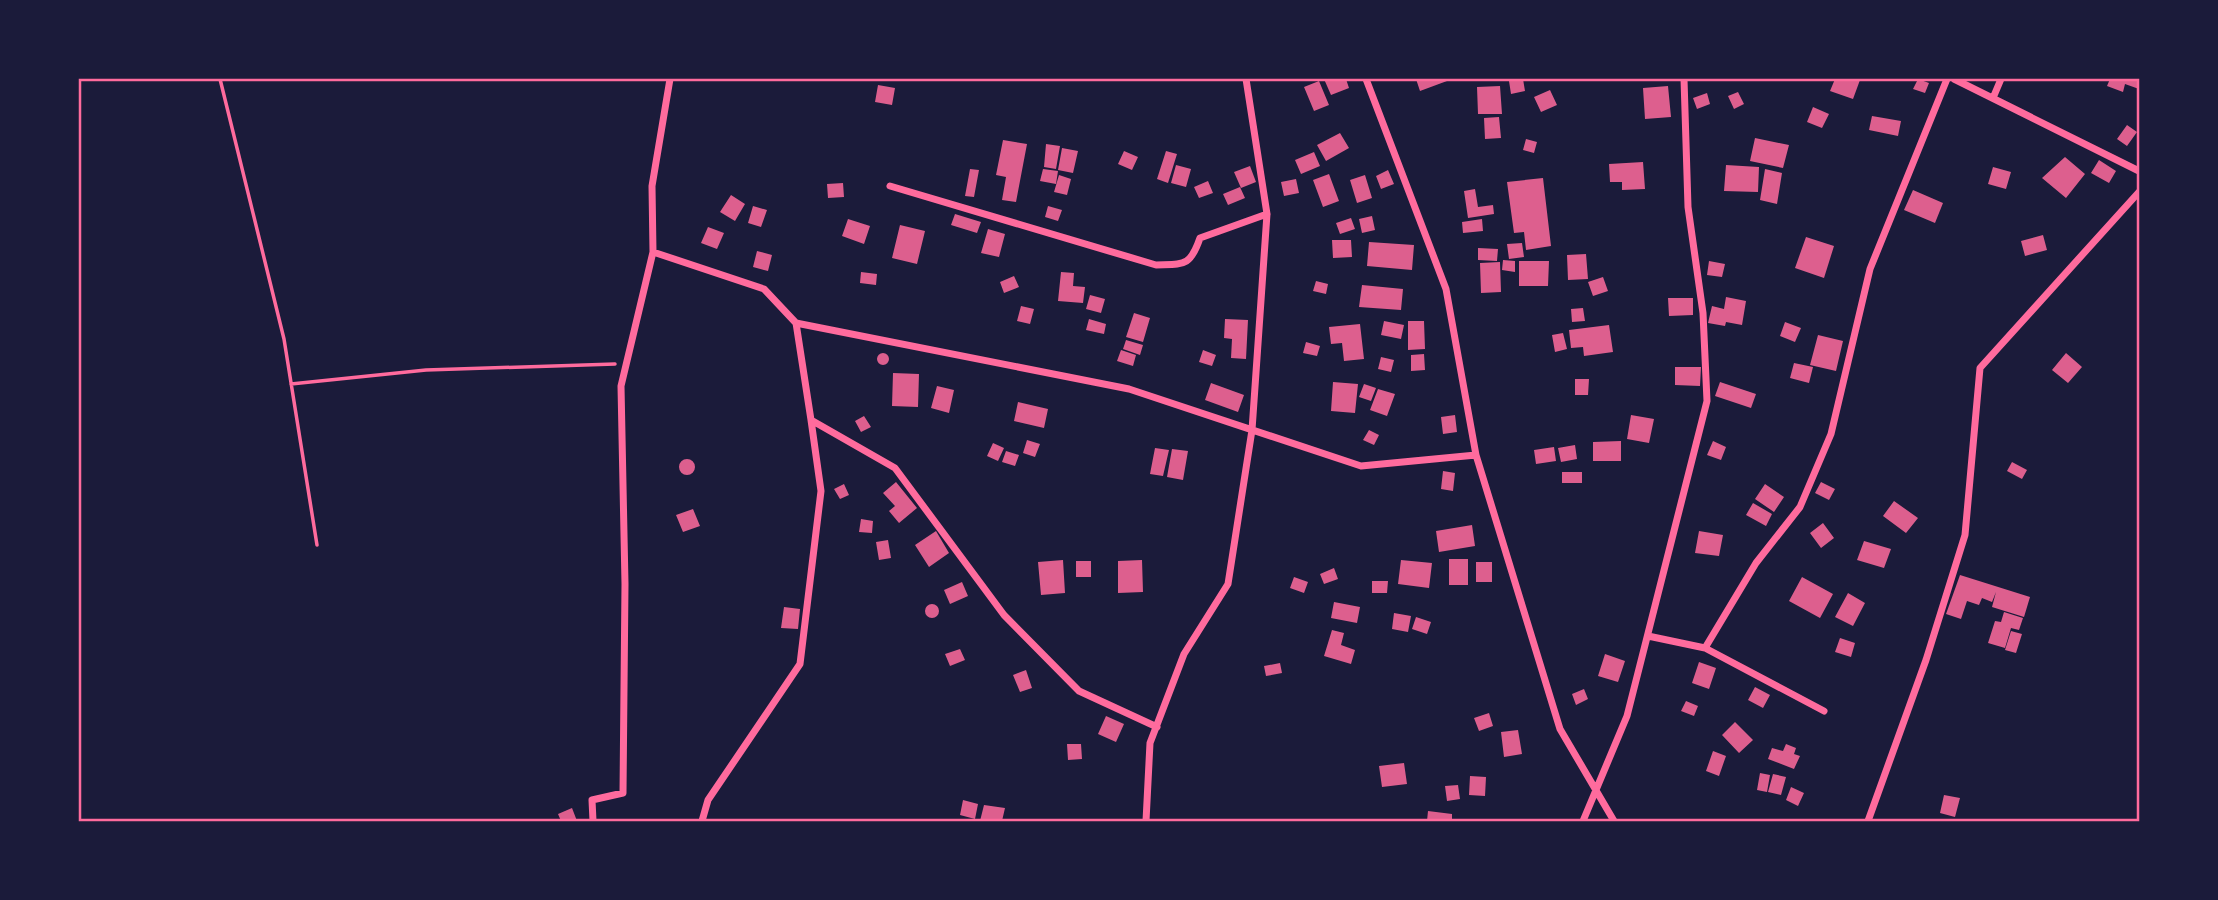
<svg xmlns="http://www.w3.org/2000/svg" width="2218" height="900" viewBox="0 0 2218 900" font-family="'Noto Serif',serif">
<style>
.building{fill:#dd5f8e}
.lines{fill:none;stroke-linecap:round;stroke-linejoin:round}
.path{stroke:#ff6b9d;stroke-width:3.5}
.minor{stroke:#ff6b9d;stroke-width:7}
.neatline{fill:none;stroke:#ff6b9d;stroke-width:2.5}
</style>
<rect width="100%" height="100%" fill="#1b1b3a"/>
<!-- building -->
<path class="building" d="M1324 79H1346L1349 88 1331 95Z
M1416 79H1446L1447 81 1420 91Z
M1523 79 1525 91 1511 94 1509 81Z
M1835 79 1860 80 1853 99 1830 91Z
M1918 79 1929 83 1925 93 1913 89Z
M2110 79H2139V89L2125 84 2123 92 2107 86Z
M1319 81 1329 105 1314 111 1304 87Z
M878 85 895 88 892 105 875 102Z
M1500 86 1502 114H1478L1477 87Z
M1668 86 1671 117 1645 119 1643 88Z
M1550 90 1557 105 1541 112 1534 97Z
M1738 92 1744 104 1734 109 1728 96Z
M1707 93 1710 104 1697 109 1693 98Z
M1813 107 1829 114 1822 128 1807 122Z
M1872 116 1901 121 1898 136 1869 130Z
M1499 117 1501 138 1485 139 1484 118Z
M2127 125 2137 132 2127 146 2117 139Z
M1340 133 1349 148 1326 161 1317 145Z
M1755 138 1789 145 1783 168 1750 161Z
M1526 139 1537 142 1534 153 1523 150Z
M1003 140 1027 144 1016 202 1002 200 1006 177 996 175Z
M1046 144 1060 146 1056 169 1044 167Z
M1062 148 1078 151 1073 173 1058 170Z
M1124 151 1138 157 1132 170 1118 164Z
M1166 151 1177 154 1168 183 1157 179Z
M1314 152 1320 166 1301 174 1295 160Z
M2065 157 2085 174 2066 198 2042 178Z
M2099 160 2116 171 2109 183 2091 173Z
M1643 162 1645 189 1622 190V182H1610L1609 164Z
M1176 165 1191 169 1186 187 1171 183Z
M1726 165 1759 167 1758 192 1724 191Z
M1250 166 1256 182 1241 188 1234 172Z
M1993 167 2011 172 2006 189 1988 184Z
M970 169 979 170 974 197 965 196Z
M1043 169 1058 171 1056 184 1040 181Z
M1765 169 1782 173 1777 204 1760 200Z
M1388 170 1394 184 1381 189 1376 176Z
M1329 174 1339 201 1323 207 1313 180Z
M1059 175 1071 179 1067 195 1054 192Z
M1365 175 1372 198 1357 203 1350 180Z
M1543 178 1551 246 1526 250 1524 232 1514 233 1507 182Z
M1296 179 1299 193 1284 196 1281 182Z
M1208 181 1213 193 1199 198 1194 187Z
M843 183 844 197 828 198 827 184Z
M1240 187 1245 198 1228 205 1223 194Z
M1475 189 1478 207 1493 205 1494 214 1468 218 1464 191Z
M1913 190 1943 203 1935 223 1904 210Z
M731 195 745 204 735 221 720 212Z
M753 206 767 210 761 227 748 223Z
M1048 206 1062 210 1058 221 1045 217Z
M955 214 981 222 977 233 951 225Z
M1372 216 1375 230 1362 233 1359 219Z
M1351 218 1355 229 1340 234 1336 223Z
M848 219 870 226 864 244 842 236Z
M1482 219 1483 231 1463 233 1462 222Z
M900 225 925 231 917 264 892 258Z
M708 227 724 233 717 249 701 243Z
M988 229 1005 234 999 257 981 253Z
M2043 235 2047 250 2025 256 2021 241Z
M1806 237 1834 246 1824 278 1795 268Z
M1332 240H1351L1352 257 1333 258Z
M1369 242 1414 245 1412 270 1367 266Z
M1522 243 1524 257 1509 259 1507 244Z
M1478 248 1498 249 1497 261 1478 260Z
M757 251 772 255 768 271 753 267Z
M1586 254 1588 279 1568 280 1567 255Z
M1503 260 1515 261V272L1502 270Z
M1519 261H1549L1548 286H1519Z
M1709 261 1725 264 1722 277 1707 275Z
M1500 262 1501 292 1481 293 1480 263Z
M861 272 877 274 876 285 860 283Z
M1061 272 1074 273 1073 286 1085 287 1083 303 1058 301Z
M1014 276 1019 287 1004 293 1000 282Z
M1603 277 1608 291 1593 296 1588 282Z
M1316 281 1328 284 1326 294 1313 291Z
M1362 285 1403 289 1401 310 1359 307Z
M1090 295 1105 299 1101 313 1086 309Z
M1726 297 1746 301 1742 325 1726 322 1725 326 1708 323 1712 306 1724 309Z
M1668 298H1693V315L1669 316Z
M1021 306 1034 309 1030 324 1017 321Z
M1583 308 1585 321 1572 322 1571 309Z
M1134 313 1150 318 1143 342 1126 337Z
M1089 319 1106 324 1104 334 1086 330Z
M1225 319 1248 320 1246 359 1231 358 1232 339 1224 338Z
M1384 321 1404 325 1401 339 1381 335Z
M1408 321H1424L1425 349 1408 350Z
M1785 322 1801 328 1795 342 1780 336Z
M1360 324 1364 359 1344 361 1342 343 1331 344 1329 327Z
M1609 325 1613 352 1584 356 1583 347 1571 348 1569 330Z
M1563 333 1567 349 1555 352 1552 335Z
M1818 335 1843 341 1836 371 1810 365Z
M1126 340 1143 345 1140 355 1123 349Z
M1306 342 1320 346 1317 356 1303 353Z
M1121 350 1136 355 1133 366 1117 361Z
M1203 350 1216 355 1212 366 1199 362Z
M877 359a6 6 0 1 1 12 0a6 6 0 1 1-12 0Z
M2066 353 2082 367 2068 383 2052 370Z
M1424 354 1425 370 1411 371V355Z
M1381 357 1394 360 1391 372 1378 369Z
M1794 363 1813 367 1809 383 1790 378Z
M1675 367H1701L1700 386 1675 385Z
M893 373 919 374 918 407 892 406Z
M1575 379H1589L1588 395H1575Z
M1333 382 1358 384 1355 413 1331 411Z
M1720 382 1756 394 1751 408 1715 396Z
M1211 383 1244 395 1238 412 1205 400Z
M1364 384 1376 388 1371 401 1359 397Z
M937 386 954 390 949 413 931 408Z
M1378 389 1395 394 1387 416 1370 410Z
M1018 402 1048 409 1044 428 1014 421Z
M1455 415 1457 432 1443 434 1441 417Z
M1631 415 1654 419 1649 443 1627 439Z
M864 416 871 427 861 432 855 421Z
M1369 430 1379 435 1374 445 1363 440Z
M1027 440 1040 444 1035 457 1023 453Z
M1621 441V461H1593V442Z
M1713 441 1726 447 1721 460 1707 455Z
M993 443 1004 448 998 461 987 456Z
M1575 445 1577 459 1561 462 1558 448Z
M1554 447 1556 461 1536 464 1534 450Z
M1155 448 1169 450 1163 476 1150 474Z
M1172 449 1188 451 1183 480 1167 477Z
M1006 451 1019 455 1015 466 1002 462Z
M679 467a8 8 0 1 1 16 0a8 8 0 1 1-16 0Z
M2012 462 2027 470 2022 479 2007 471Z
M1443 471 1455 473 1453 491 1441 489Z
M1562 472H1582V483H1562Z
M896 482 917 508 899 523 889 511 895 506 883 493Z
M1821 482 1835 489 1829 500 1815 493Z
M844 484 849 495 840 499 834 489Z
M1765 484 1784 497 1774 512 1755 499Z
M1894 501 1918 518 1906 533 1883 516Z
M1753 503 1772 514 1766 526 1746 515Z
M693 509 700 526 683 532 676 515Z
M861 519 873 521 872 533 859 532Z
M1823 523 1834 538 1821 548 1810 533Z
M1472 525 1475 546 1439 552 1436 531Z
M936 531 949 553 929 567 915 545Z
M1699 531 1723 535 1719 556 1695 553Z
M888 540 891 558 879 560 876 542Z
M1864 541 1891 549 1884 568 1857 560Z
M1449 559H1468V585H1449Z
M1063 560 1065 593 1041 595 1038 562Z
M1142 560 1143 592 1118 593V561Z
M1401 560 1432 563 1429 588 1398 584Z
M1076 561H1091V577H1076Z
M1476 562H1492V582H1476Z
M1334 568 1338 579 1324 584 1320 574Z
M1960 575 2030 597 2024 617 1992 607 1996 592 1992 602 1982 598 1979 605 1967 601 1961 619 1946 614Z
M1294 577 1308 582 1304 593 1290 588Z
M1802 577 1833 594 1820 618 1789 601Z
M1372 581H1388L1387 593H1372Z
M962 582 968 596 950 604 944 590Z
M1848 593 1865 603 1853 626 1835 617Z
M1334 602 1360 607 1357 623 1331 618Z
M925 611a7 7 0 1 1 14 0a7 7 0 1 1-14 0Z
M784 607 800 609 798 629 781 628Z
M2004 612 2023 618 2019 630 2011 628 2005 648 1988 643 1995 621 2001 622Z
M1394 613 1411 616 1408 632 1392 629Z
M1416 617 1431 622 1427 634 1412 629Z
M1332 630 1344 633 1341 645 1355 650 1351 664 1324 656Z
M2011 631 2022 634 2016 653 2005 650Z
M1840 638 1855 643 1851 657 1835 652Z
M960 649 965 660 950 666 945 654Z
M1605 654 1625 661 1618 682 1598 676Z
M1699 662 1716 668 1709 689 1692 683Z
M1280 663 1282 673 1266 676 1264 666Z
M1026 670 1032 688 1020 692 1013 675Z
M1755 687 1770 695 1763 708 1748 700Z
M1584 689 1588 699 1576 705 1572 694Z
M1686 701 1698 706 1694 716 1681 711Z
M1489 713 1493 726 1479 731 1474 718Z
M1106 716 1124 724 1116 742 1098 734Z
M1735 722 1753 740 1739 753 1722 735Z
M1518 730 1522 754 1504 757 1501 732Z
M1067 744H1081L1082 759 1068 760Z
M1786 744 1796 748 1794 754 1800 756 1794 769 1768 759 1772 748 1783 751Z
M1713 751 1726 756 1719 776 1706 771Z
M1404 763 1407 784 1382 787 1379 766Z
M1760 773 1770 775 1767 792 1757 790Z
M1773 774 1786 777 1781 795 1768 792Z
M1470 776 1486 777 1485 796 1469 795Z
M1458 785 1460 799 1447 801 1445 786Z
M1791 787 1804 793 1798 806 1786 800Z
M1944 795 1960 798 1955 817 1940 813Z
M963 800 978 804 975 819 960 815Z
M984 805 1005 808 1002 821H980Z
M572 808 577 821H561L558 814Z
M1428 811 1452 814V821H1427Z"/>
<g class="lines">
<!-- path -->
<path class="path" d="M220 79 284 339 317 545
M291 384 426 370 615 364"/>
<!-- minor -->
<path class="minor" d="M1366 79 1446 289 1476 455 1560 729 1614 821
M1954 79 2139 171
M1993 98 2001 79
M890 186 1156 265C1184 264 1190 267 1200 238L1267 214
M653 252 764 289 796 323 811 420 895 468 1004 615 1079 691 1157 727
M796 323 1129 389 1361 466 1476 455
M1648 636 1705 648 1824 711
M1705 648 1756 563 1800 507 1831 434 1870 269 1947 79
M593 821 592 800 623 793 625 584 621 386 653 252 652 186 670 79
M702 821 708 800 800 664 821 491 811 420
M1146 821 1150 743 1184 654 1228 584 1252 430 1267 214 1246 79
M1583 821 1627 716 1707 401 1703 313 1688 207 1684 79
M1868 821 1926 660 1965 535 1980 368 2139 192"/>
</g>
<!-- border -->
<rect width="2218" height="900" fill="none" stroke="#1b1b3a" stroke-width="161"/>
<rect x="80" y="80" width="2058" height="740" class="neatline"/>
</svg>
